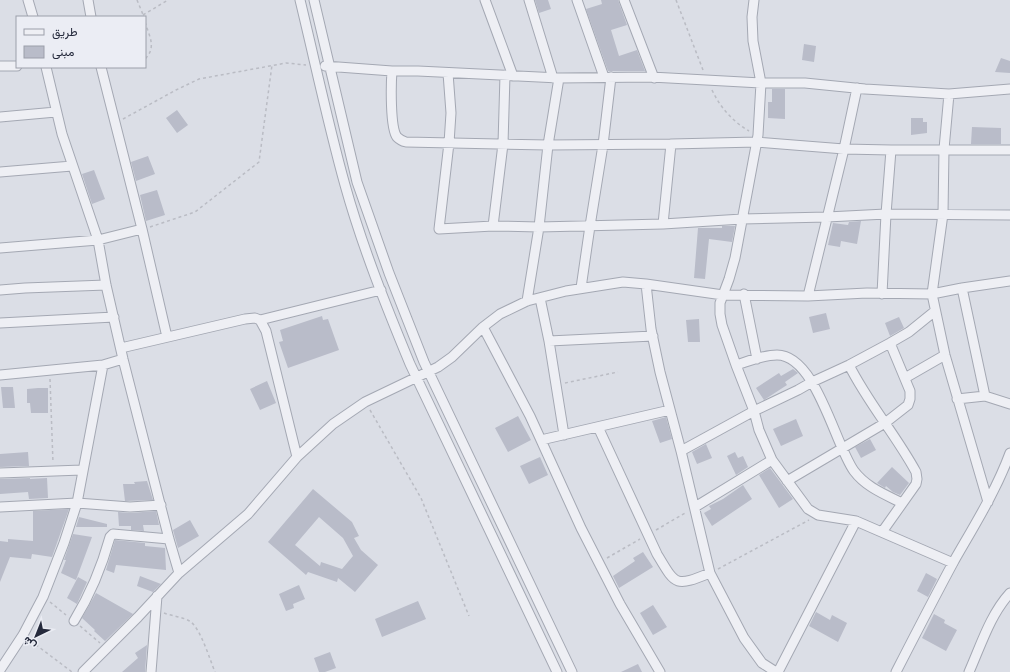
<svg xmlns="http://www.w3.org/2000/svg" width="1010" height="672" viewBox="0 0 1010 672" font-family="Signika,Vazirmatn,sans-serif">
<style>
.building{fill:#b9bcc9;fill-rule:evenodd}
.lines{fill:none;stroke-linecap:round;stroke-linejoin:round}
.minor-casing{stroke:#a4a8b3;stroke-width:11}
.path{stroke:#babcc4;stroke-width:1.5;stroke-dasharray:3 3;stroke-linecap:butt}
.minor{stroke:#eeeff4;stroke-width:9}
</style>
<rect width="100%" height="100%" fill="#dbdee6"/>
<!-- building -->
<path class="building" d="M535 0H548L551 9 539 13Z
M601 0H618L627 25 611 30 619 56 637 50 645 71H608L586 9 602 4Z
M804 44 816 46 814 62 802 60Z
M1001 58 1010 61V73L995 72Z
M772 89H785V119L768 118V102H772Z
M177 110 188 125 177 133 166 118Z
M911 118H923V122H927V133L911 135Z
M972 127 1001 128V144H971Z
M148 156 155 174 136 181 131 162Z
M94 170 105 199 92 204 82 174Z
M157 190 165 215 146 221 140 195Z
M861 221 857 244 841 241 840 247 828 245 833 223 848 225 849 222Z
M722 226H735L732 242 709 239 705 279 694 278 698 228H722Z
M826 313 830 329 813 333 809 317Z
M322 316 323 320 328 319 339 350 288 368 279 342 283 341 280 330Z
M899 317 904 328 890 336 885 323Z
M699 319 700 342H688L686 320Z
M793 369 798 373 785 382 787 385 764 400 756 388 779 373 781 376Z
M267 381 276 403 260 410 250 389Z
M1 387H13L15 408H3Z
M38 388H48V413H31L30 403H27V389Z
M518 416 531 440 508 452 495 428Z
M666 417 672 439 660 443 652 421Z
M796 419 803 436 781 446 773 429Z
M870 439 876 450 861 458 855 447Z
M706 444 712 458 697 464 692 452Z
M28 452 29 466 0 467V454Z
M735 452 738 458 743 456 748 467 736 475 727 456Z
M540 457 548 475 529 484 520 466Z
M892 467 909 483 900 495 893 492 886 486 885 488 877 483Z
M770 468 793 499 779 508 759 475Z
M30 478V479L47 478 48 498 29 499 28 492 0 494V479Z
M147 481 153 500 125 501 123 484H135L134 482Z
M743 485 752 499 712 526 704 513 711 509 709 506 723 499Z
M313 489 352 522 359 536 354 538 361 550 378 565 355 592 338 578 337 582 308 572 306 575 268 542ZM319 517 343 538 353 556 342 569 321 562 320 566 295 545Z
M69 509 52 557 32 554 31 559 10 557 0 582V541L8 542V539L33 541V511Z
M156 511 159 525H143L144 531 131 530V526H119L118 512 130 513Z
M79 517 107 524V527H76Z
M190 520 199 536 178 548 173 530Z
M73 534 92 537 76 580 61 573 66 560H64Z
M115 540 145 543V546L165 548 166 570 116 565 114 573 106 570Z
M643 552 653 567 619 588 613 576 635 561 633 558Z
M926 573 937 579 928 597 917 591Z
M140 576 161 584 153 592 137 586Z
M78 577 87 582 77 604 67 598Z
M299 585 305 599 293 604 294 608 286 611 279 594Z
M96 593 133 614 105 641 94 631 95 630 82 618Z
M418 601 426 619 382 637 375 619Z
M653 605 667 627 653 635 640 613Z
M816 612 830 620 832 615 847 623 838 642 809 626Z
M934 614 945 620 944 623 957 630 946 651 922 638Z
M147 645 145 672H122L138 658 135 653Z
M330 652 336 668 325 672H319L314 658Z
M638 664 642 672H621Z"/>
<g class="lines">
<defs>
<path id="minor" d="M28 0 33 17
M88 0 91 17
M300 0C315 62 328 124 345 185 362 246 386 306 410 364L557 672
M314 0 357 182 389 273 424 362 572 672
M485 0 513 76
M529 0 553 78
M577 0 604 77
M624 0 654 78
M754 0 752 17 753 41 761 83 758 135 735 258 729 279 720 303V314L722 325 736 365 754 411 759 430 772 460 808 509 818 515 856 521 953 563
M0 66H17
M325 66 392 71H418L559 78 651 77 761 83H805L865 89 949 94 1010 89
M46 67 62 134 98 240 106 285 123 359 169 539 179 573 138 617 83 672
M392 71C391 84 390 128 397 137 400 140 402 141 406 142L548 145 671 144 757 142 844 149 891 150H1010
M448 73 451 113 449 143 439 229 493 226 539 227 663 224 742 219 827 217 886 214 1010 215
M949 94 944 149 943 214 932 294 945 355 988 502
M0 117 56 112
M0 172 72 166
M663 224 671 144
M493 226 503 144 505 75
M142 229 167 337
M0 248 98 240 142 229 101 67
M646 284 651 329 660 372 681 451 710 573 744 638 762 663 776 672
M581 288 590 226 603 145 611 77
M962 288 985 396
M0 290 25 288 106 285
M744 294 757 359
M882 294 886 214 891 150
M808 296 844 149 857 88
M540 298 549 341 653 336
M527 301 539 227 548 145 559 78
M260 320 266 331 297 457
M0 323 114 317
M483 327 530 416 581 528 620 604 660 672
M549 341 564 435
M121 348 245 319 255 318 260 320 381 290
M736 365C749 361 763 355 777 355 816 355 835 445 854 471 866 487 884 494 902 503
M849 365C868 403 896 435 916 472L917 479 916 484 882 532
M0 375 103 365 123 359
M905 378 945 355
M957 399 985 396 1010 404
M598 427 657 554C676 586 675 587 710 573
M541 440 670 410
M681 451 754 411 798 390 812 382 849 365 890 343 909 332 935 311
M0 473 82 470
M787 481 885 423 908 405 910 399V391L890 343
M0 507 77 503 130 507 161 505
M695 507 772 460
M179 573 248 514 297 457 333 424 365 402 438 367 452 357 483 327 500 314 527 301 566 291 623 282 646 284 723 295 808 296 867 293 932 294 962 288 1010 281
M74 621C90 595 102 566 110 537L113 534 169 539
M0 670 23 635 34 614 43 597 64 543 77 503 103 365
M151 672 157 596
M778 672 856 521
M896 672C915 635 934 598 954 561 974 526 996 491 1010 453
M969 672C981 645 990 615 1010 593"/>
</defs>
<!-- minor casing -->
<use href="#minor" class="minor-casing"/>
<!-- path -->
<path class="path" d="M137 0 144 17
M676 0 703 70
M143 15 168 0
M145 22C149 36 157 47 145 59
M712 90C720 107 732 121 749 131
M123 119 176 90 199 79 286 63 306 65
M150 227 195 212 259 162 272 65
M50 379 53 463
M565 383 618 372
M370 410 421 498 469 616
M656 530 687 512
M607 558 640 539
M718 569 809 520
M50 602 66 615
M164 613C172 616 184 617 191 622 201 630 210 660 215 672
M80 626 100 643
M31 641 72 672"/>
<!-- minor -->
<use href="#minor" class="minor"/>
</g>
<!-- legend -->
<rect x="16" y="16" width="130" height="52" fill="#ebedf4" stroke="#9c9faa"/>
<rect x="24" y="29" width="20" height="6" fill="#eeeff4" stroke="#9c9faa"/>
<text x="52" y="36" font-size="12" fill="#252a3c">طريق</text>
<rect x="24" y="46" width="20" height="12" fill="#b9bcc9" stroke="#9c9faa"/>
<text x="52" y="56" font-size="12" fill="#252a3c">مبنى</text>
<!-- north arrow -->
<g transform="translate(36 636) rotate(223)" stroke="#ebedf4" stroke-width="3" paint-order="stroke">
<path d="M0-3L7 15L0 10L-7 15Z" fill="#252a3c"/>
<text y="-6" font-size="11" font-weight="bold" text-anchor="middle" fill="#252a3c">ش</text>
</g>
</svg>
